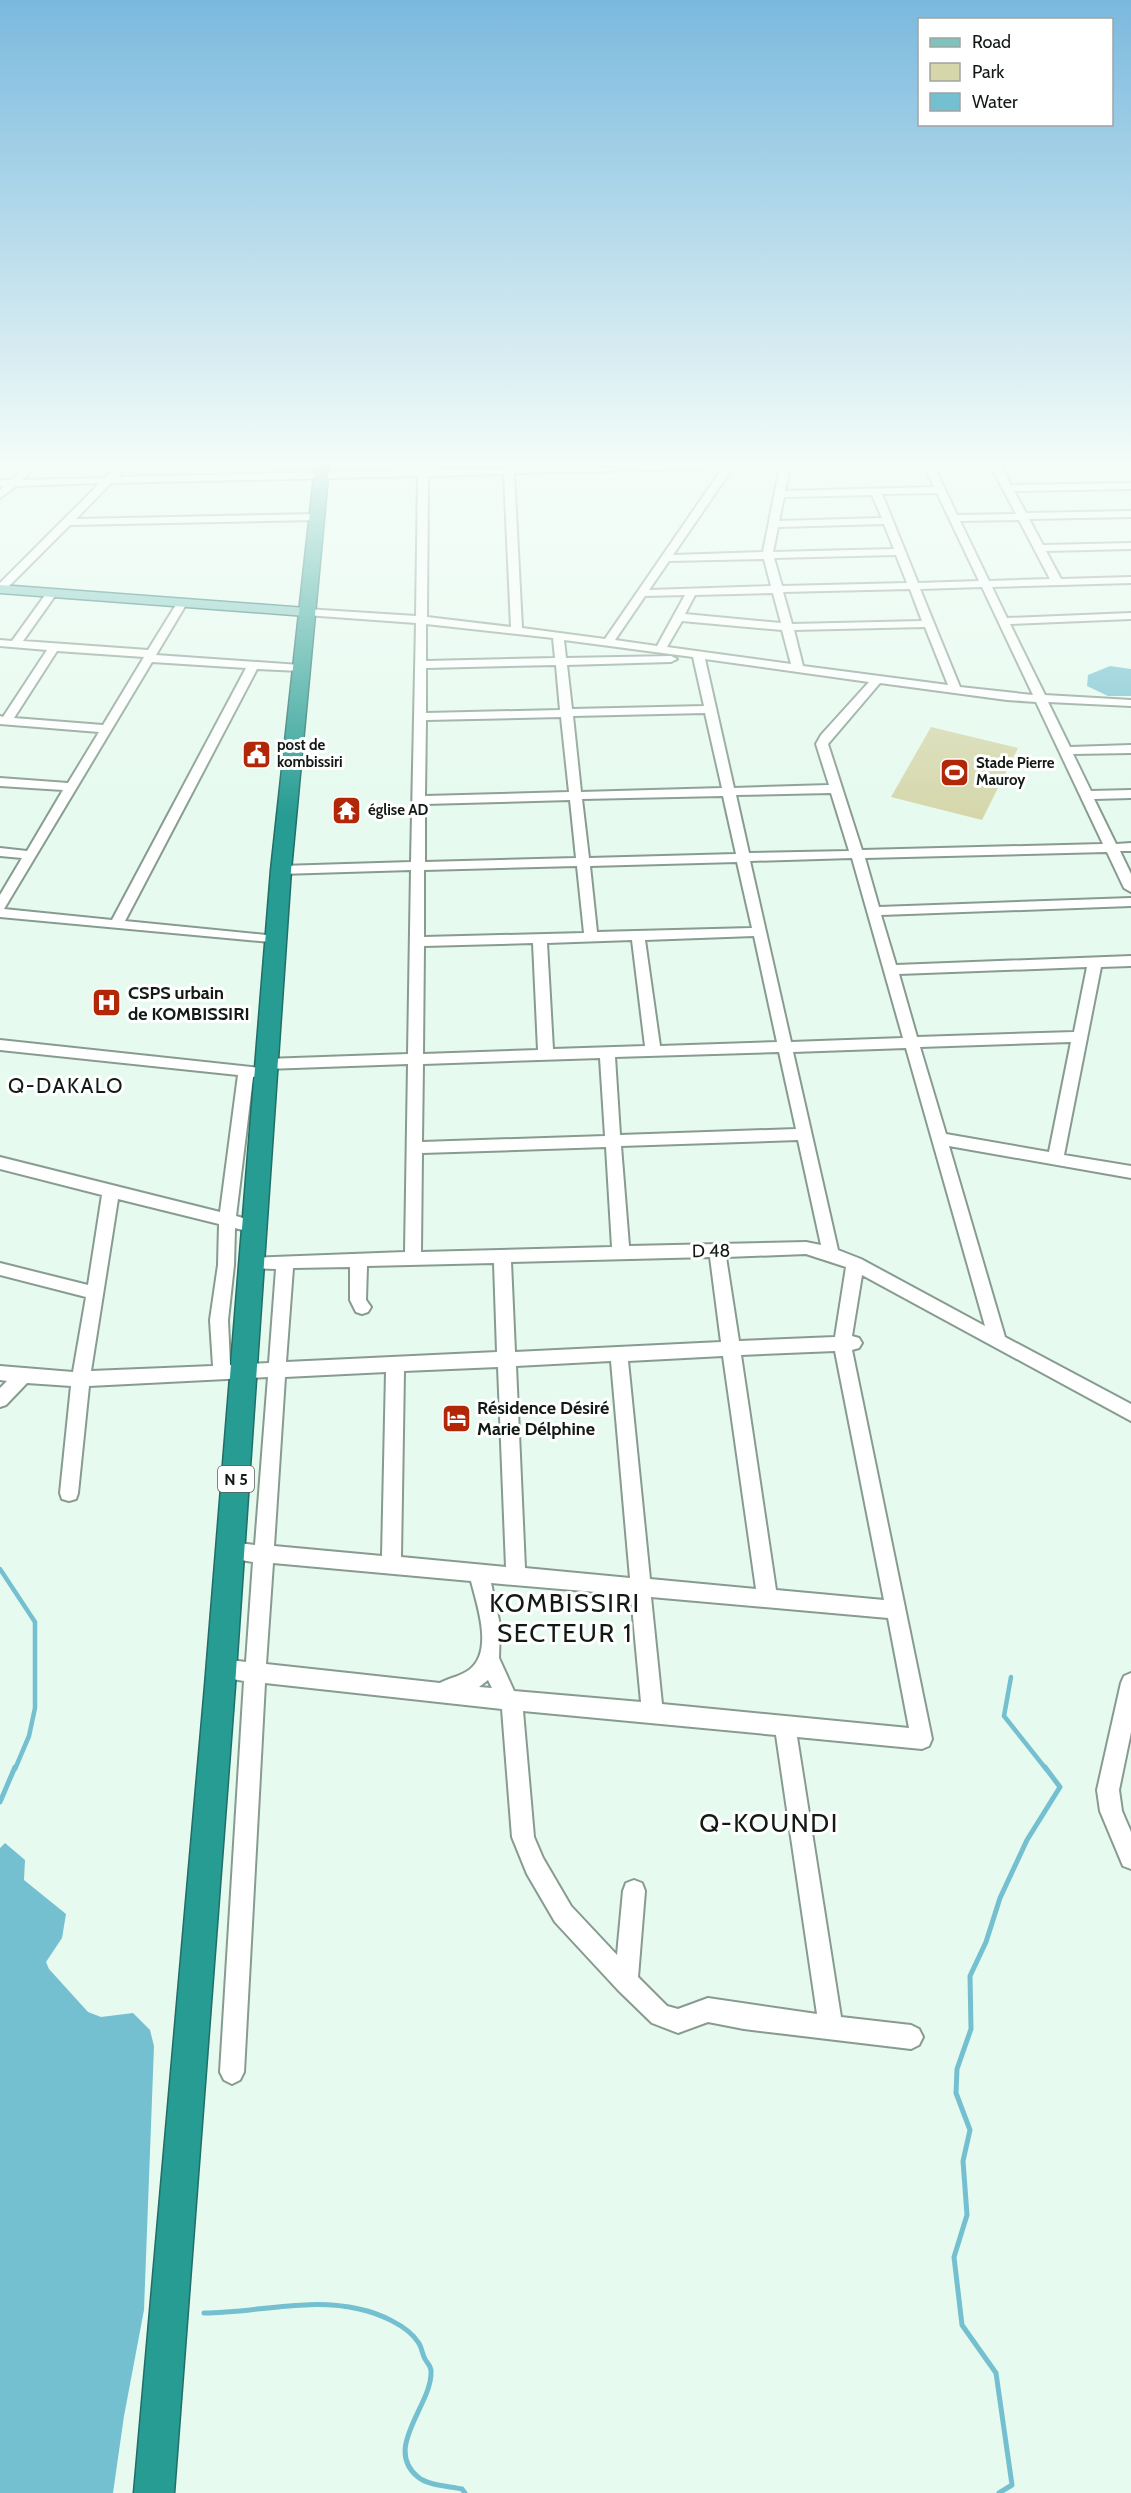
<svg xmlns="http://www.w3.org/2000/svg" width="1131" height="2493" viewBox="0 0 1131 2493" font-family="Cabin,sans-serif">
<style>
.green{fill:#d5d7ab}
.water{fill:#75c0d0}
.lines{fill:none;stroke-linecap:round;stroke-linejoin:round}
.stream-far1{stroke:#75c0d0;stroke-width:4.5}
.stream{stroke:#75c0d0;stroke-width:5}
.minor-casing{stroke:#889b90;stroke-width:4}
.major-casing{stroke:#206e67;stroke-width:3}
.highway-casing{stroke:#206e67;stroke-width:3}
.minor{fill:#fff;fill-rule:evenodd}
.major{fill:#7dc4be;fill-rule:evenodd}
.highway{fill:#279c93;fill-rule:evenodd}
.labels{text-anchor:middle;stroke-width:6;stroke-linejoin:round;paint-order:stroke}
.far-poi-label{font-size:15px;font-weight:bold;fill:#131a16;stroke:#fff;text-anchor:start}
.shield{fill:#fff;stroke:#5a5f5c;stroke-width:1.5}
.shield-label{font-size:16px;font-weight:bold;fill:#131a16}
.poi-label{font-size:18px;font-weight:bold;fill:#131a16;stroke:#fff;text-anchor:start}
.street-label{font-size:18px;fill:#131a16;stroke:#fff}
.quarter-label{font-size:21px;letter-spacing:1.5px;fill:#131a16;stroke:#fff}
.near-quarter-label{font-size:26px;letter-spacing:1.5px;fill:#131a16;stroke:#fff}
</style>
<rect width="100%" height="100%" fill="#e6faef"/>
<!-- green -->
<path class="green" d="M931 727 1018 748 982 820 891 797Z"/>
<!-- water -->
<path class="water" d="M1110 666 1131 669V696H1108L1087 686 1088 675Z
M5 1843 25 1860 24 1880 66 1914 62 1938 46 1962 49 1969 88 2012 101 2017 133 2013 150 2030 154 2046 144 2310 124 2416 113 2493H0V1848Z"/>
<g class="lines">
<!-- stream-far1 -->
<path class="stream-far1" d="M0 1569 35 1622V1708L29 1736 15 1769
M1011 1677 1004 1716 1046 1769"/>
<!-- stream -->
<path class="stream" d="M0 1802 15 1767
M204 2313C255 2313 308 2297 359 2309 378 2313 407 2325 418 2342 422 2347 422 2354 425 2359 427 2363 431 2366 431 2371 433 2404 382 2448 418 2477 429 2486 449 2486 462 2489L465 2493
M999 2493 1012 2485 996 2373 962 2325 954 2257 967 2215 963 2161 970 2130 956 2093 957 2069 971 2029 970 1976 986 1942 1000 1898 1027 1840 1060 1787 1045 1767"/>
<defs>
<path id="minor" d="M25 466H36L22 480 106 478 117 466H128L117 477 418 470V466H428V470L708 466 703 469 514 473 522 628 605 639 724 466H734L673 555 763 552 780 466H790L785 491 934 487 924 466H934L957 515 1016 514 991 466H1001L1011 485 1131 483V489L1014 491 1026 513 1131 511V517L1029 519 1043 545 1131 543V549L1046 551 1061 579 1131 577V583L992 587 1007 618 1131 613V619L1010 624 1045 695 1131 700V706L1048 702 1070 747 1131 745V753L1073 754 1091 791 1131 790V798L1094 799 1116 844 1131 843V851H1120L1131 874V892L1124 888 1107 852 865 858 879 907 1131 898V906L881 915 896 965 1131 956V966L1101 967 1064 1155 1131 1166V1178L949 1146 1005 1337 1131 1404V1421L862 1275 852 1336 859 1338 862 1343 859 1348 852 1350 932 1739 929 1746 922 1749 797 1737 841 2017 911 2025 919 2029 923 2037 919 2045 911 2049 744 2029 708 2022 678 2033 652 2023 618 1990 555 1922 527 1874 512 1837 502 1709 265 1683 244 2072 240 2080 232 2084 224 2080 220 2072 244 1681 215 1676 212 1669 215 1662 222 1659 246 1662 253 1562 223 1557 220 1551 223 1545 230 1542 255 1545 268 1377 89 1386 78 1493 76 1499 69 1501 62 1499 60 1493 71 1386 27 1383 6 1405 0 1407V1388L7 1381 0 1380V1366L73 1372 86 1297 0 1275V1263L88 1285 102 1195 0 1169V1157L220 1212 238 1075 0 1050V1040L260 1068 262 1072 260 1076 253 1077 236 1216 260 1223 262 1227 260 1231 254 1233 235 1228 234 1265 228 1320 230 1365 269 1363 276 1269 246 1268 244 1263 246 1258 405 1252 408 1064 266 1069 259 1064 266 1059 408 1054 411 870 281 874 274 870 281 866 411 862 416 623 306 615 301 612 306 609 416 616 418 476 111 483 76 519 316 514 321 517 316 520 70 525 4 591 0 592V583L100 483 16 486 0 498V490L4 486H0V480H11ZM504 474 511 627 427 617 428 476ZM937 493 979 581 918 583 882 494ZM872 495 882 518 779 521 784 497ZM1019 520 1050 579 989 581 960 521ZM884 524 894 549 773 552 778 527ZM896 555 907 583 782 586 774 558ZM764 559 771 586 649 590 669 561ZM982 587 1033 695 960 687 920 589ZM910 589 922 621 792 624 783 592ZM773 593 781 623 685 614 695 595ZM685 595 657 646 615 640 645 596ZM682 621 782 630 791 664 667 647ZM426 624 553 638 555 658 426 661ZM925 627 948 685 803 666 794 630ZM564 640 693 657 704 706 572 709 567 665 671 662 677 659 671 656 566 658ZM705 659 869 682 821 735 816 744 829 785 734 788ZM556 665 560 710 426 713V668ZM880 683 1007 700 1036 702 1103 844 862 850 828 744ZM705 713 722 788 581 792 573 716ZM561 717 569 792 425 796 426 720ZM831 793 849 851 749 853 736 795ZM723 796 736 854 589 858 582 799ZM570 800 576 858 425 862V804ZM852 858 903 1038 791 1042 750 861ZM737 862 752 928 597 932 590 866ZM577 866 584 933 424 937V870ZM754 936 777 1042 660 1046 645 940ZM632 940 645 1046 553 1049 547 943ZM533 943 538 1050 423 1054 424 946ZM1087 967 1074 1032 917 1037 899 974ZM1071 1042 1049 1152 946 1134 920 1047ZM906 1048 985 1326 861 1259 838 1250 793 1052ZM779 1052 796 1129 620 1135 615 1057ZM600 1058 605 1136 422 1142 423 1064ZM798 1140 821 1245 806 1242 629 1246 621 1146ZM606 1147 612 1247 421 1252 422 1153ZM118 1199 219 1224 218 1265 210 1320 213 1366 91 1371ZM806 1254 846 1267 835 1337 739 1341 726 1257ZM710 1257 721 1342 515 1352 511 1262ZM494 1263 497 1352 286 1362 293 1268 350 1267V1300L356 1312 362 1314 368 1312 371 1307 366 1300 367 1266ZM835 1351 884 1600 776 1590 741 1355ZM723 1356 756 1589 650 1579 628 1361ZM611 1361 630 1578 525 1568 516 1366ZM498 1367 506 1567 401 1557 404 1371ZM386 1372 382 1556 274 1546 285 1377ZM273 1563 471 1581C477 1605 494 1652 469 1670 461 1676 449 1678 440 1683L266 1664ZM491 1583 631 1595 641 1702 514 1691 499 1658 500 1625ZM651 1597 888 1618 909 1728 662 1704ZM488 1680 492 1688 479 1687ZM523 1711 776 1735 817 2014 708 1998 678 2009 667 2006 638 1977 645 1891 642 1883 634 1880 626 1883 623 1891 617 1955 571 1906 543 1858 534 1837Z
M52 590 57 593 23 641 148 650 177 603 182 600 187 603 156 655 300 665 306 668 300 671 257 669 125 921 276 936 283 940 281 943 0 917V895L22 858 0 856V848L27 851 63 790 0 786V778L68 783 99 732 0 724V716L3 717 47 650 0 646V640L12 641 48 591ZM57 651 144 657 103 725 14 718ZM152 662 246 668 112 920 4 909Z
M1131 1673V1732L1119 1790 1122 1811 1131 1832V1869L1123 1866 1100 1811 1097 1790 1121 1683 1124 1676Z"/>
<path id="major" d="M0 585 306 608 313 612 306 616 0 593Z"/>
<path id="highway" d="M315 466H329L291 870 235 1686 174 2493H134L205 1686 271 870Z"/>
</defs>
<!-- minor casing -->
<use href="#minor" class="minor-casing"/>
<!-- major casing -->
<use href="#major" class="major-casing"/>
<!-- highway casing -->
<use href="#highway" class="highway-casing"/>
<!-- minor -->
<use href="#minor" class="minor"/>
<!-- major -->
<use href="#major" class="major"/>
<!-- highway -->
<use href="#highway" class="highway"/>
</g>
<!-- sky -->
<linearGradient id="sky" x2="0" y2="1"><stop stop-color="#7ab9de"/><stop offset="0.57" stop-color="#f4fdf8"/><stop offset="1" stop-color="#f4fdf8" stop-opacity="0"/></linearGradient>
<rect width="1131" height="815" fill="url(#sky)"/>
<!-- icons -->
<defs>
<symbol id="civic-square" viewBox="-11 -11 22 22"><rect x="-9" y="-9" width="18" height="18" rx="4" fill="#b32709" stroke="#fff"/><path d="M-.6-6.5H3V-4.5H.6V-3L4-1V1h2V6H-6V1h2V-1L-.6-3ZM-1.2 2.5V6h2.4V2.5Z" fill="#fff"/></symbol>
<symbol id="stadium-square" viewBox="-11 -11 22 22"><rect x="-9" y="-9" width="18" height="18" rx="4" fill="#b32709" stroke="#fff"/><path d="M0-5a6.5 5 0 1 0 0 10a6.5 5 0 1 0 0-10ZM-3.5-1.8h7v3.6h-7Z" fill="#fff"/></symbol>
<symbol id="temple-square" viewBox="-11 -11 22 22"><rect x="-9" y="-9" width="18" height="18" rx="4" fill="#b32709" stroke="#fff"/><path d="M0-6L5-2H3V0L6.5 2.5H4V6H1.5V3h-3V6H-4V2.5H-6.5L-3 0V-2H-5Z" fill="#fff"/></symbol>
<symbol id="hospital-square" viewBox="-11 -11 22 22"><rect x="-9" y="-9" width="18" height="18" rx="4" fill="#b32709" stroke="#fff"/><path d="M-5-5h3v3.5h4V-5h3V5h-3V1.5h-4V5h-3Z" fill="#fff"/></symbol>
<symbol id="hotel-square" viewBox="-11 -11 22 22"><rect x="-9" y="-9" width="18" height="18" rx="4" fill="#b32709" stroke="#fff"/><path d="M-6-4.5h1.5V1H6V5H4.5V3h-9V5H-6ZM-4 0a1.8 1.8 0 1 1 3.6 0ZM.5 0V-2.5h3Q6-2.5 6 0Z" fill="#fff"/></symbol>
</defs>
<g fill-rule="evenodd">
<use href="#civic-square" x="240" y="738" width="33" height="33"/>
<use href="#stadium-square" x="938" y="756" width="33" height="33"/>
<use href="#temple-square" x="330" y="794" width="33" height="33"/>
<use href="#hospital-square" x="90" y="986" width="33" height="33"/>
<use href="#hotel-square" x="440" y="1402" width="33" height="33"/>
</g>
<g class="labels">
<!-- far-poi labels -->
<g class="far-poi-label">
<text x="277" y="750">post de<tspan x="277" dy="17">kombissiri</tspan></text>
<text x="976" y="768">Stade Pierre<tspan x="976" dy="17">Mauroy</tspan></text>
<text x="368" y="815">église AD</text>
</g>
<!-- shield labels -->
<rect class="shield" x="218" y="1466" width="36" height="26" rx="4.5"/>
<g class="shield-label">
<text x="236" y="1485">N 5</text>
</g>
<!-- poi labels -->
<g class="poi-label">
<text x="128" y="999">CSPS urbain<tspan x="128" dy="21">de KOMBISSIRI</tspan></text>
<text x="477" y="1414">Résidence Désiré<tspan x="477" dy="21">Marie Délphine</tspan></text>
</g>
<!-- street labels -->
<g class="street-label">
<text transform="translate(711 1251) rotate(-1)" y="6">D 48</text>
</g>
<!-- quarter labels -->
<g class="quarter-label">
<text x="66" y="1093">Q-DAKALO</text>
</g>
<!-- near-quarter labels -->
<g class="near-quarter-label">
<text x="565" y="1612">KOMBISSIRI<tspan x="565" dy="30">SECTEUR 1</tspan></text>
<text x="769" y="1832">Q-KOUNDI</text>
</g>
</g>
<!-- legend -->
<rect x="918" y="18" width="195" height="108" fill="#ffffff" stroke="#a1a3a2" stroke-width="1.5"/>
<rect x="930" y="38" width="30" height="9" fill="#7dc4be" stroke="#a1a3a2" stroke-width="1.5"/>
<text x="972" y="48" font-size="18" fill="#131a16">Road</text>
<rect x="930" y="63" width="30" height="18" fill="#d5d7ab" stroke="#a1a3a2" stroke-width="1.5"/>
<text x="972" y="78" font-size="18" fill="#131a16">Park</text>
<rect x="930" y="93" width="30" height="18" fill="#75c0d0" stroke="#a1a3a2" stroke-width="1.5"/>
<text x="972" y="108" font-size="18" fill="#131a16">Water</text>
</svg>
